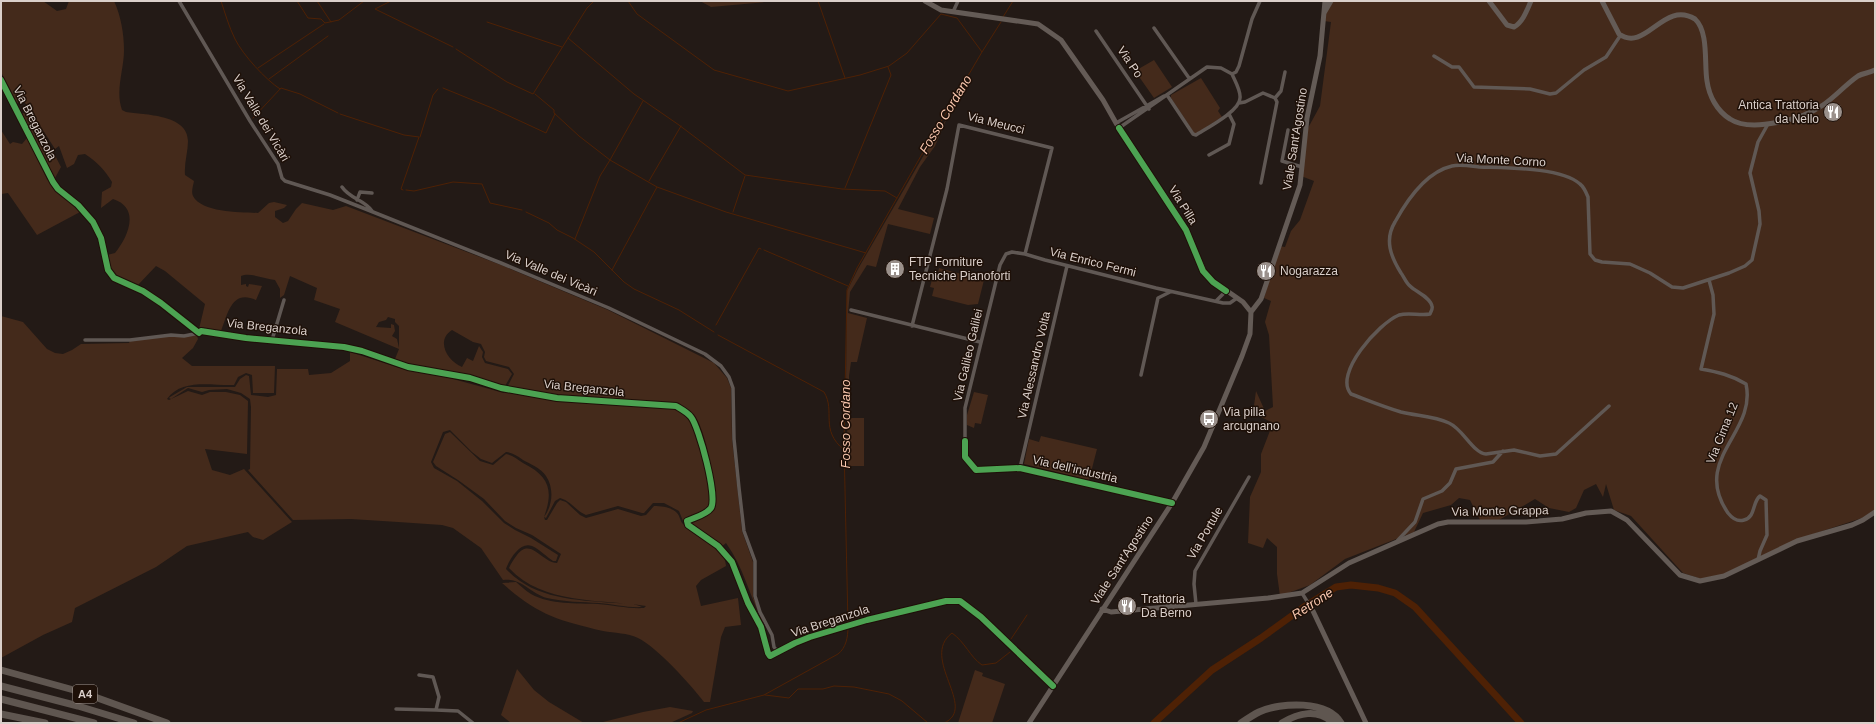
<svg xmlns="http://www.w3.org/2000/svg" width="1876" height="724" viewBox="0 0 1876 724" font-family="Arial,sans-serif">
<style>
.green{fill:#442a1b;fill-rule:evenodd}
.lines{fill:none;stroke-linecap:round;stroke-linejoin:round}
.stream{stroke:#4e2105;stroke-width:1}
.river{stroke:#4e2105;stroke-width:7}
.street{stroke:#605854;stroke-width:3.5}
.secondary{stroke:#645b56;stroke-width:5}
.highway{stroke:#5f5650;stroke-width:7}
.cycleway-casing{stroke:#1e1008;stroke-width:8}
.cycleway{stroke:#4ca352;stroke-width:6}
.labels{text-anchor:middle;stroke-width:3;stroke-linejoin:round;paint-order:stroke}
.shield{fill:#1e1008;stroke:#a29690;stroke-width:1}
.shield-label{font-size:11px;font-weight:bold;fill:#dacfca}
.street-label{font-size:12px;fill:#dacfca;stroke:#1e1008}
.poi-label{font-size:12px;fill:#dacfca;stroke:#1e1008;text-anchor:start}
.water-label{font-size:13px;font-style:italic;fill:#fac7ae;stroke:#1e1008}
</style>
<rect width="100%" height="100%" fill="#231a16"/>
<!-- green -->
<path class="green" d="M1 1H43L57 11 66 9 69 1H114C121 16 124 34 124 50 124 70 115 90 122 110L126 112C144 115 188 114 188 141 188 152 184 163 185 175L194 181C193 186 191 192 193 196 202 213 241 212 258 213L269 203 274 202 287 205 284 208 275 211V217L283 223 288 221 296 209 302 203 333 210 346 206 501 265 608 310 714 363 727 378 731 388 732 439 742 531 753 562V597L765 622H763C749 595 744 568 726 543L720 548 683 521 679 511 664 503H653L644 513H642L618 506 586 515C576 511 571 501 560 498L555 501 546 518 544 517C553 505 554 488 546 476 541 468 530 464 523 460 517 456 513 453 506 452L492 463 481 459 472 452 450 430 443 432 431 462 434 468 457 481 482 501 504 523 515 530 531 538 558 555 556 561H553C547 557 539 549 532 546 520 541 509 560 506 569 534 599 575 600 613 603 621 603 637 604 642 607 628 608 613 604 599 603 582 602 564 602 547 598 530 593 521 577 503 580L481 548 453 528 442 525 398 522 351 519 293 520 248 470 250 469 251 407 250 399 241 393 227 389 209 390 202 392 188 388 171 399 169 398 170 397 187 387H235L240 379 246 375 249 376 251 395 268 397 276 395 277 369H308L309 375 331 373 350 361V352L406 370 435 374 504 393 514 374 509 367 486 361 484 357 485 352 481 344 473 342 452 330C435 341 448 361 462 367L467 358 473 361 479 346 483 352 482 357 485 363 508 369 512 374 505 386 469 375 406 363 395 359 399 349 335 322 340 309 314 300 317 288 290 276 284 295 280 298V289L275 280C265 279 250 272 241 276V285L246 284V286L248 287 249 284 262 286 256 300C232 289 228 313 221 331L199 329 205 304 165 271 156 266 137 286C119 279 109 277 107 255L115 253C128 237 141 208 113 199L101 208 102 192 111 187 112 182C105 170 97 162 85 154L78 155 74 164 67 168 59 146 55 149 39 124 61 167 55 178 19 115 30 110 23 100 17 103 1 72ZM388 317 395 319V322L399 326V348L397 339 392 336 395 331 394 325 391 324V328L376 327 379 322 386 320Z
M700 1H777L711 7Z
M1328 1H1875V510L1862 518 1795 540 1724 574 1701 579 1683 573 1631 516 1614 510 1606 484 1603 497 1596 484 1584 490 1576 508 1569 512 1549 508 1535 499 1499 520H1480L1470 500 1459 498 1451 505 1423 513 1414 532 1345 559 1310 585 1280 596 1277 574V547L1267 538 1263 548 1248 543 1250 497 1261 472V454L1273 423 1253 413 1256 391 1265 411 1273 407 1269 335 1265 322 1271 301 1264 298 1279 246 1285 247 1291 231 1300 220 1314 181 1301 176 1308 128 1320 106 1331 22 1324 21Z
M1154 60 1172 87 1154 98 1135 71Z
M1201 78 1220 108 1218 111 1222 117 1197 133H1194L1171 98V95Z
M947 118 935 146 920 167 898 209 934 218 930 234 888 224 876 267 867 265 850 292 848 313 867 318 857 362H851L849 376V418H864V466H848L846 384 847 291 858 269 925 153Z
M1 130 10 144 13 142 22 144 27 138 47 179 56 190 80 212 37 235 8 193 1 194Z
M939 268 984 280 978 304 968 305 932 296 934 288 930 287 933 276 937 277Z
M1 316 23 322 47 349 55 353 63 354 72 350 81 344 129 343 130 340 196 333 198 339 193 348 182 358 192 366H275L274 393H253L252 375 246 373 238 377 234 385C212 386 182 378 167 399L169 400 188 391 202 395 210 392H226L240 395 248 401 247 454 205 449 212 470 230 475 244 469 292 522 263 540 253 537 248 532 187 546 156 567 75 608 72 622 43 635 1 658Z
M974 392 988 395 981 424 975 423 974 428 967 425V415Z
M450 432 480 461 493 465 506 454C513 455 517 459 523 463 549 476 554 490 544 517L545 520H547L557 503 560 500 566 502 580 515 586 518 618 509 641 516 646 515 654 506C662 506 671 507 677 513 680 516 680 521 683 524 697 535 725 545 726 566L701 580 696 586 701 606 738 598 741 625 725 627 721 637 710 702H704C691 685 657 647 638 638 627 633 615 633 603 631 557 620 538 615 502 583L516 582C521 586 526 591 531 594 551 605 576 603 598 604 613 605 629 609 644 608L646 606C601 599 543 605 509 568 511 563 514 559 517 555 531 537 541 562 557 563L561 554 532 535 516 528 505 521 484 499 458 480 436 466 433 462 445 434Z
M1041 436 1097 449 1089 480 1024 464 1029 439 1039 442Z
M517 669 534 690 549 702 584 723H511L501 715Z
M975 670 983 673 982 676 1005 684 992 723H958Z
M670 707 693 711 692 713 670 723H599L643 712Z"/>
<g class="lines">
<!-- stream -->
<path class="stream" d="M221 1C225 13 229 27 235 39 243 55 265 79 280 89
M297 1 308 18 321 19 325 23 339 20 364 1
M317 1 331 22
M391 1 375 9 453 47
M628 1 637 14 714 70 788 91 860 75 889 66 907 53 941 14 957 18 982 52 1001 22
M818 1 845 78
M1003 17 1013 1
M487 22 562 47
M568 38 634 94 679 125 745 175 842 189 885 191 897 198
M456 49 507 82 533 94 587 8 594 1
M258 68 324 24
M269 79 328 36
M443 88 492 108 546 133 555 114
M535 94 554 110V113L579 136 610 160 643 101
M340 114 404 135 419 137 401 189 403 190
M253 118 281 88 300 94 338 113
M420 137 433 95 438 89
M649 181 681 126
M657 187 726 212 866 253
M845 188 891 75 888 67
M406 190 414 191 453 182 482 184 490 203 522 210
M526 212 549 223 557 230 573 238 594 252 624 282 634 289 679 310 714 332
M733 212 745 176
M575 239 600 176 610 160 657 187 612 270
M764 250 848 286
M716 325 759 248 761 249
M718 335 824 392C836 412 819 429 844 450
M848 624 844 445 847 290 857 268 926 147 982 52
M1011 639 1027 615
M765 695 789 698 798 689H823L834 686 854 687 889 694 902 701 928 723
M678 723 706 710 764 695 838 654C846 648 848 637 848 627
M944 723C979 708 919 658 952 633 965 642 970 657 982 665L996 663 1010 652"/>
<!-- river -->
<path class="river" d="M1154 723 1212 670 1261 638 1304 607 1336 587 1351 585 1378 588 1395 593 1415 607 1521 723"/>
<!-- street -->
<path class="street" d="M179 1 250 121 278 164 282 178 285 181 330 195 363 208 501 263 609 308 705 354 721 366 729 377 733 388 734 439 739 488 744 531 755 561V596L760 612 772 635 774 647 778 652
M953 12 958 1
M1154 28 1189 78
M1096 31 1149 109
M1434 56 1452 67H1459L1474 87 1530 89 1550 94 1556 93 1584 70 1606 57 1620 36
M1232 74 1236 72 1239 66 1252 19 1260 1
M1167 95 1193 134 1196 135C1207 128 1240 111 1240 98 1241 91 1235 81 1232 74
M1275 98 1281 91 1285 72
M1239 103 1245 102 1263 93 1275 98 1277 102 1261 183
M1116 123 1164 96
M1119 128 1207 67 1221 68 1232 74
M1288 130 1282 161 1302 167
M1209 155 1229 144 1234 124 1229 114
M342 187C350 199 365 200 372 211
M357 200 360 192 372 193
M1709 280 1713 295 1714 314 1701 369C1718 372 1731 375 1746 384 1757 433 1691 459 1728 513 1732 518 1738 522 1744 520 1756 517 1752 502 1760 496L1766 500 1767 535 1760 551 1758 560
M1216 301 1226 291
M851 310 980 342
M912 326 947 189 959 125 1052 148 1025 254
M85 340H130L171 335 184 336 199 333
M272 340 284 300
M1141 375 1158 298 1170 292
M1609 406 1556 454 1540 456 1514 450 1486 454C1473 453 1463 429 1449 423 1434 416 1417 416 1401 412 1384 407 1367 400 1351 394 1333 374 1379 323 1399 315 1409 312 1420 316 1430 314 1431 311 1433 309 1432 306 1430 297 1416 292 1410 286 1406 283 1404 277 1401 273 1391 257 1384 240 1395 222 1407 200 1426 172 1452 166 1460 164 1471 166 1479 167 1505 168 1561 167 1580 184 1584 187 1586 192 1588 197L1590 254 1595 260 1602 262 1630 264 1650 273 1672 287 1683 288 1729 273 1745 266 1752 260 1760 224 1759 211 1750 173 1758 142 1768 124
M1020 468 1067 266
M1172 503 1020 468 976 470 965 457V408L1000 265 1006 254 1012 252 1025 254 1045 260 1156 288 1223 303H1230L1237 298
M1398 540 1415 522 1423 499 1442 491 1450 483 1456 469 1493 462 1503 451
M1302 593 1313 611
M1196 604 1194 584 1195 571 1249 477
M419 675 433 677 439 697 436 710 458 711 473 723
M396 709 436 710"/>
<!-- secondary -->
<path class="secondary" d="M925 1 941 10 1038 24 1061 40 1103 100 1116 123 1176 213 1186 230 1207 277 1243 302 1251 312 1250 334 1242 356 1204 447 1172 503 1029 723
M1489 1 1507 25 1514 27C1523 22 1527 10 1531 1
M1602 1 1619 34C1646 53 1663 0 1695 19 1709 32 1704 64 1707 81 1709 96 1717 111 1730 119 1751 133 1803 119 1823 105 1835 97 1845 85 1858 76 1863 73 1870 73 1875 70
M1324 13 1331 1
M1 80 53 182 58 189 78 205 93 222 101 238 108 270 114 278 143 291 161 303 199 333 201 331 246 338 344 347 362 351 408 367 470 378 501 388 557 398 676 406C681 409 687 412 691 417 699 427 718 497 711 508 706 515 695 517 687 521L688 525 718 546 732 562 748 603 761 627 768 653 770 656 795 643 810 637 867 620 946 601H960L981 617 1053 686
M1251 312 1261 299 1300 185 1307 118 1320 56 1325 1
M1102 609 1111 612 1268 598 1302 593 1349 563 1438 524 1448 522H1526L1562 519 1586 513 1611 511 1627 520 1680 575 1700 581 1724 576 1797 541 1852 525 1863 520 1875 512
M1313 611 1366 723"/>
<!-- highway -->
<path class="highway" d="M1 670 81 692 167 723
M1 686 78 706 134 723
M1 699 94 723
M1 714 45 723
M1241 723C1247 719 1253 715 1259 712 1281 702 1328 700 1341 723
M1282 723C1298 713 1318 708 1333 723"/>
<defs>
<path id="cycleway" d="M1 80 53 182 58 189 78 205 93 222 101 238 108 270 114 278 143 291 161 303 199 333 201 331 246 338 344 347 362 351 408 367 470 378 501 388 557 398 676 406C681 409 687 412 691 417 699 427 718 497 711 508 706 515 695 517 687 521L688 525 718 546 732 562 748 603 761 627 768 653 770 656 795 643 810 637 867 620 946 601H960L981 617 1053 686
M1119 128 1186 230 1203 271 1213 282 1226 291
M965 441V457L976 470 1020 468 1172 503"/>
</defs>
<!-- cycleway casing -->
<use href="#cycleway" class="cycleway-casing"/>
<!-- cycleway -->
<use href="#cycleway" class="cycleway"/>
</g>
<!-- icons -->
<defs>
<symbol id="restaurant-disc" viewBox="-11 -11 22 22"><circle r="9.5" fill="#9a908b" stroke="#1e1008"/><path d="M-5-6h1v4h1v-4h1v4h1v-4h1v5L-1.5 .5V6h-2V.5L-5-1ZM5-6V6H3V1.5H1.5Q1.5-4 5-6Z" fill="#fff"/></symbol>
<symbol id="building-disc" viewBox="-11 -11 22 22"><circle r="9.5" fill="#9a908b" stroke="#1e1008"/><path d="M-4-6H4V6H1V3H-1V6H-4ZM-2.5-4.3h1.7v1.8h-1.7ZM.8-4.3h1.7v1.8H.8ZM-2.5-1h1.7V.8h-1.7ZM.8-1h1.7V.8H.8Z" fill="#fff"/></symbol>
<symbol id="bus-disc" viewBox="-11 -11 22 22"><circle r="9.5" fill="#9a908b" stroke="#1e1008"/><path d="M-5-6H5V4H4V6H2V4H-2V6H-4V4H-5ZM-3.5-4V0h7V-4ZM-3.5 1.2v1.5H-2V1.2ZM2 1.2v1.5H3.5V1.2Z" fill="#fff"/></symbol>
</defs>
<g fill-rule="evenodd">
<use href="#restaurant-disc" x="1822" y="101" width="22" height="22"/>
<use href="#building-disc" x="884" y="258" width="22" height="22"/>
<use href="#restaurant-disc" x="1255" y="260" width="22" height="22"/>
<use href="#bus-disc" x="1198" y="408" width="22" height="22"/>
<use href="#restaurant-disc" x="1116" y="595" width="22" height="22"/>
</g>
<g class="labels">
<!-- shield labels -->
<rect class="shield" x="73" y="685" width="24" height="18" rx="3"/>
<g class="shield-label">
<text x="85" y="698">A4</text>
</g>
<!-- street labels -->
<g class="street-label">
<text transform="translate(1130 62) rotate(56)" y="4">Via Po</text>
<text transform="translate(261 118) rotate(59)" y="4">Via Valle dei Vicàri</text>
<text transform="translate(35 123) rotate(63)" y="4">Via Breganzola</text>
<text transform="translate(996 123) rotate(14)" y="4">Via Meucci</text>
<text transform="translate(1295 139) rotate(-81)" y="4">Viale Sant'Agostino</text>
<text transform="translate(1501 160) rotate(3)" y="4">Via Monte Corno</text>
<text transform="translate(1183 205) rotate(58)" y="4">Via Pilla</text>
<text transform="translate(1093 262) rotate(14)" y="4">Via Enrico Fermi</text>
<text transform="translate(551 273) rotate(23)" y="4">Via Valle dei Vicàri</text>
<text transform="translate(267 327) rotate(6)" y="4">Via Breganzola</text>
<text transform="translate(968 355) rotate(-77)" y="4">Via Galileo Galilei</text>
<text transform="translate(1034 365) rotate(-77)" y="4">Via Alessandro Volta</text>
<text transform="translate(584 388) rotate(6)" y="4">Via Breganzola</text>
<text transform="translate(1722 433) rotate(-68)" y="4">Via Cima 12</text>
<text transform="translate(1075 469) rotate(13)" y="4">Via dell'industria</text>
<text transform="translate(1500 511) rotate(-1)" y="4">Via Monte Grappa</text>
<text transform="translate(1205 533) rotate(-60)" y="4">Via Portule</text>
<text transform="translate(1122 560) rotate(-57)" y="4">Viale Sant'Agostino</text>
<text transform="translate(830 621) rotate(-18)" y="4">Via Breganzola</text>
</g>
<!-- poi labels -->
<g class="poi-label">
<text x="1819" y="109" text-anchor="end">Antica Trattoria<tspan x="1819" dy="14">da Nello</tspan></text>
<text x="909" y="266">FTP Forniture<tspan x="909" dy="14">Tecniche Pianoforti</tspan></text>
<text x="1280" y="275">Nogarazza</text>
<text x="1223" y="416">Via pilla<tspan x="1223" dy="14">arcugnano</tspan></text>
<text x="1141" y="603">Trattoria<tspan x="1141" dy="14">Da Berno</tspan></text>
</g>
<!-- water labels -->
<g class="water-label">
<text transform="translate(945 114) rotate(-59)" y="5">Fosso Cordano</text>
<text transform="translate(845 424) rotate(-90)" y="5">Fosso Cordano</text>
<text transform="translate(1312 603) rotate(-33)" y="5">Retrone</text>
</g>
</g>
<!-- border -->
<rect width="1876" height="724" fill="none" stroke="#dacfca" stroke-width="4"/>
</svg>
